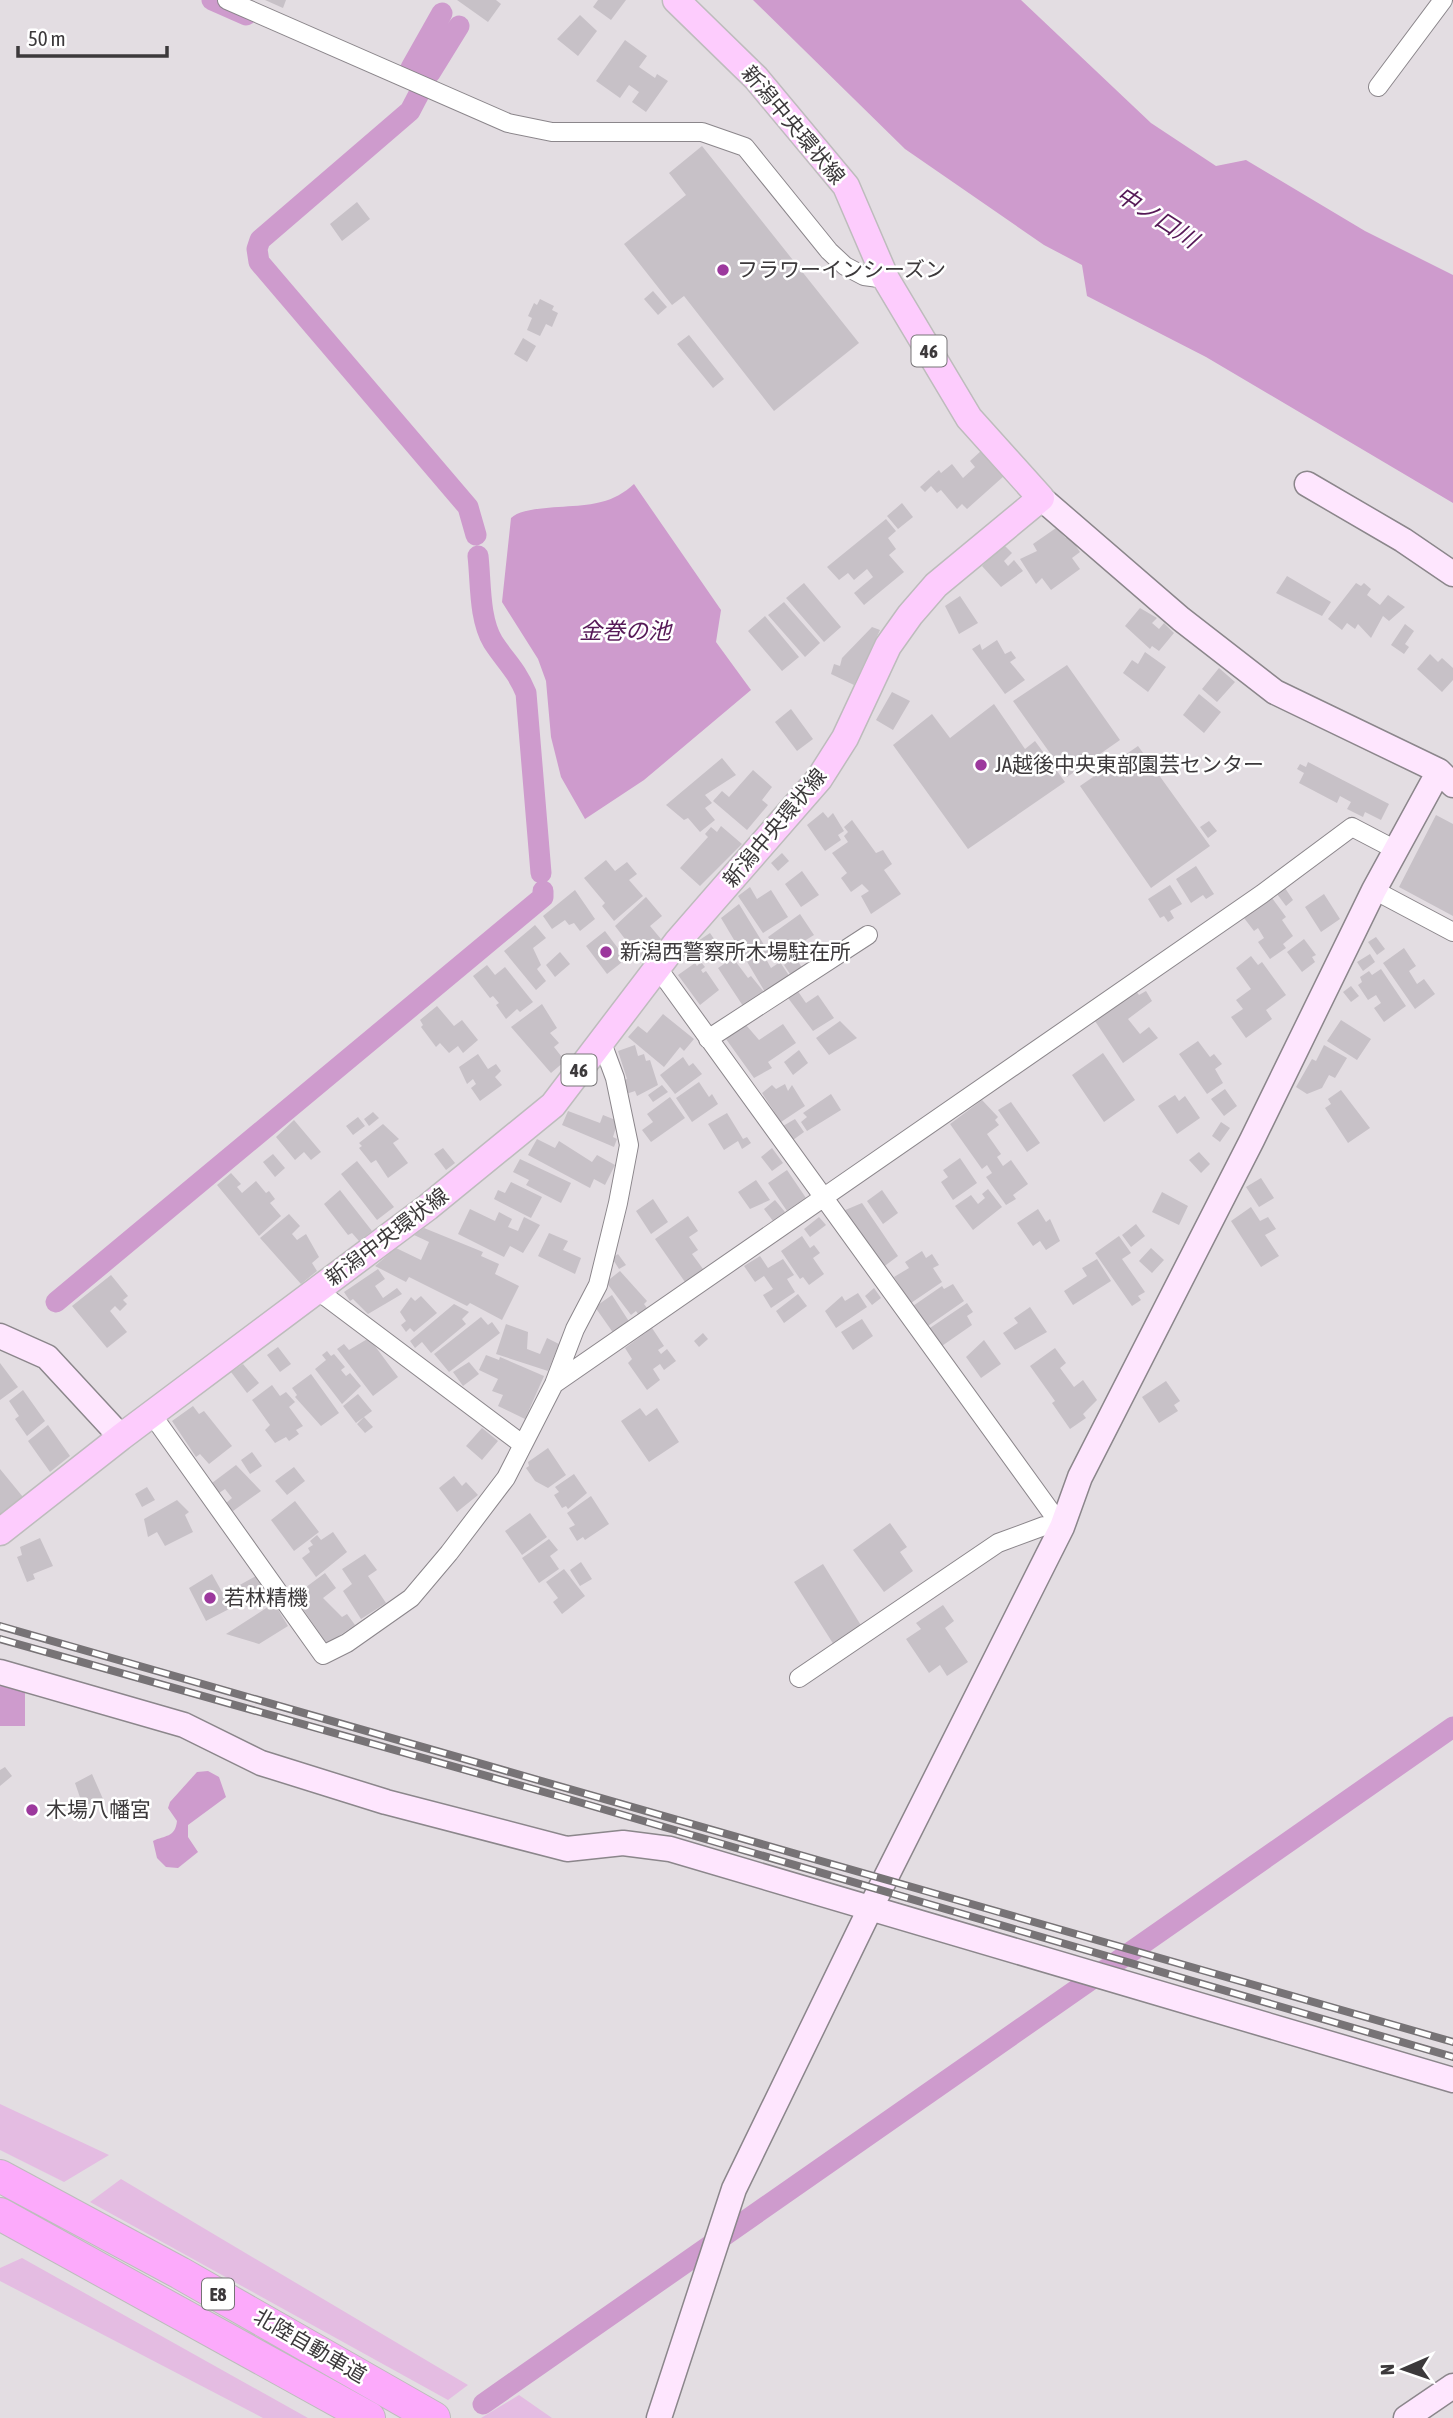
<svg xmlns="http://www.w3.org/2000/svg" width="1453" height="2418" viewBox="0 0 1453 2418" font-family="'Asap Condensed','Noto Sans JP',sans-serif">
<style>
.green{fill:#e4bce2}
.water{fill:#ce9bcd}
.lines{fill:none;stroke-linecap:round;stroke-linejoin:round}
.canal{stroke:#ce9bcd;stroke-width:21}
.building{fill:#c7c1c7}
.street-casing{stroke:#8b868b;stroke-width:20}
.secondary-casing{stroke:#8b868b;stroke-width:27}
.primary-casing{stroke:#bdbcbc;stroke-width:29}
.highway-casing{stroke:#bdbcbc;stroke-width:34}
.street{stroke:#fff;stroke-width:18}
.secondary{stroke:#fee6fe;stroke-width:24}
.primary{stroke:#fdccfd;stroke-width:26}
.highway{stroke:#fcaafb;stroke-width:32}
.rail-casing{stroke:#777376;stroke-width:8}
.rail{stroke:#fff;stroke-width:5;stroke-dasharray:16;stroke-linecap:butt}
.poi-dot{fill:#9c389d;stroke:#fff;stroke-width:2.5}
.labels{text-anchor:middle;stroke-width:5;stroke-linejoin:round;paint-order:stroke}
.shield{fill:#fff;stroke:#767476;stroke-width:2}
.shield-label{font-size:19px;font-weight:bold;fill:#3c393b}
.street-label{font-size:21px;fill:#3c393b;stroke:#fff}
.poi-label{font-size:21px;fill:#3c393b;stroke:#fff;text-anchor:start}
.water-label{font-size:23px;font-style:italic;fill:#561957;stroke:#fff}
</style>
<rect width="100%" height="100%" fill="#e3dde2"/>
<!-- green -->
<path class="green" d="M0 2104 109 2155 64 2182 0 2150Z
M121 2179 468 2385 448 2400 90 2202Z
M22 2258 308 2418H263L0 2281V2268Z
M519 2395 552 2418H481Z"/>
<!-- water -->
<path class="water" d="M753 0H1021L1151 123 1216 166 1246 160 1365 231 1453 275V503L1206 357 1087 296 1082 265 1044 245 905 149Z
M634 484 721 610 716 642 751 690 644 780 585 819 561 777 551 737 546 681 538 659 502 602 511 518C525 504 579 509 601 502 614 499 624 493 634 484Z
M0 1682 25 1690V1726H0Z
M208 1771 219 1777 226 1797 188 1825V1837L198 1852 178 1868 166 1867 157 1858 153 1841C165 1835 175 1838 177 1821L168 1808 170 1802 197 1772Z"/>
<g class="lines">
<!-- canal -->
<path class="canal" d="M212 0 246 15
M411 68 442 13
M430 73 459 26
M421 90 410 111 260 240 257 249 259 262 468 507 476 535
M478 556C481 583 479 619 493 642 506 662 516 669 526 693L541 873
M56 1302 543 897V891
M483 2404 1453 1727"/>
</g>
<!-- building -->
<path class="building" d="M265 0H286L283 8Z
M457 0H496L501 4 488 22Z
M598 0H626L611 20 593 7Z
M580 15 597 31 578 56 557 39Z
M625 40 647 56 639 67 655 78 657 74 668 81 646 112 632 102 639 92 629 85 620 98 596 81Z
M702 146 859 343 774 411 684 296 672 305 624 244 686 195 669 173Z
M357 202 370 219 342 241 330 224Z
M653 291 667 307 658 315 644 299Z
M540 299 554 306 552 310 558 313 552 327 546 324 540 336 527 330 532 318 528 316 534 303 537 305Z
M689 335 724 379 713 388 677 344Z
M523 338 536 346 527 362 514 354Z
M982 450 1004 476 967 509 962 504 957 509 941 490 937 493 931 486 925 492 920 487 939 470 941 473 952 464 963 478 975 467 970 461Z
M902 503 913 517 898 529 887 516Z
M886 519 896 531 888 538 896 549 889 555 904 572 864 605 854 593 873 577 867 569 854 580 848 573 839 580 827 567Z
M1056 528 1066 538 1069 536 1080 552 1072 558 1080 569 1051 590 1042 578 1036 584 1020 559 1037 551 1033 544Z
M1004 545 1012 553 1004 561 1008 566 1014 560 1023 571 1001 587 982 566Z
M1287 576 1331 602 1322 616 1276 593Z
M804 583 841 627 824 642 786 598Z
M1356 583 1361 586 1364 583 1371 589 1367 595 1380 605 1388 595 1405 607 1389 621 1383 616 1371 638 1358 624 1355 629 1347 623 1342 630 1328 619Z
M960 596 978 623 959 634 945 606Z
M784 602 820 643 805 657 768 615Z
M1140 608 1157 618 1152 623 1159 629 1164 623 1174 633 1159 651 1152 646 1150 649 1125 626Z
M765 616 799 657 782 671 748 631Z
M1405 624 1414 631 1405 644 1409 647 1404 654 1391 645Z
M872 627 880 630 854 685 831 674 834 664 840 666 842 658Z
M997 640 1005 654 1011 651 1016 658 1010 662 1025 680 1005 694 972 649 980 644 982 650Z
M1145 652 1166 667 1148 692 1123 673 1132 660 1138 664Z
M1430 654 1438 662 1442 658 1453 668V680L1442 692 1417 669Z
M1067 665 1120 740 1067 777 1013 701Z
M1219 668 1235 682 1217 702 1202 689Z
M892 692 910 701 893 730 876 720Z
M1199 694 1221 712 1204 733 1183 715Z
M994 704 1025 749 1035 741 1065 782 968 849 893 745 932 714 950 738Z
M791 709 813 739 797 751 775 722Z
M1138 746 1210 846 1151 888 1080 786Z
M722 758 736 775 705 795 712 803 705 808 715 820 700 832 688 818 684 820 666 805Z
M1308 762 1389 804 1381 820 1365 812 1363 817 1347 809 1351 802 1340 796 1337 803 1299 783 1304 773 1297 769 1300 764 1306 767Z
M753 770 772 787 762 800 768 805 747 830 713 801 722 791 729 797Z
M823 812 828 818 833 813 844 831 838 835 841 840 825 851 807 825Z
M1436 815 1453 824V916L1399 887Z
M852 820 876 853 883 850 892 864 884 870 901 894 871 914 861 896 869 891 862 884 851 892 841 878 847 873 832 853 848 842 844 836 848 832 844 827Z
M1209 821 1217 831 1208 838 1200 827Z
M721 826 742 844 700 886 680 868 708 837 705 834 711 827 717 832Z
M782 853 789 861 778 871 771 863Z
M606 860 615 871 627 862 637 874 629 880 643 896 614 921 602 906 605 903 584 878Z
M1196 866 1214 894 1206 899 1203 895 1191 903 1176 879Z
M802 871 819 895 801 907 785 884Z
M1170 885 1182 904 1170 911 1174 918 1168 922 1164 916 1160 918 1148 899Z
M750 887 757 899 771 890 788 917 763 933 738 896Z
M1285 888 1293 900 1286 906 1277 894Z
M575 890 595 919 580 931 574 923 569 925 565 920 552 929 543 916Z
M1324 894 1340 919 1321 932 1305 907Z
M646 897 662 916 650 926 661 939 642 961 615 926Z
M1272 898 1286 917 1282 920 1293 936 1283 944 1286 948 1270 959 1258 942 1264 938 1258 928 1254 931 1244 918Z
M739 904 771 956 766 959 771 968 780 962 790 977 765 992 721 918Z
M800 914 814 935 801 943 804 948 784 960 768 937Z
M535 925 546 938 533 948 541 965 537 969 546 981 536 990 504 951Z
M605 931 626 959 607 974 586 946Z
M710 933 721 949 708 958 698 941Z
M1376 937 1385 949 1377 955 1368 942Z
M1304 939 1316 955 1312 957 1315 962 1302 972 1287 952Z
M1404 948 1416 966 1409 971 1417 984 1424 979 1435 994 1415 1009 1383 963Z
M560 952 570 964 555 977 546 965Z
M1370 954 1375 962 1363 971 1357 962Z
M1251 956 1258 965 1262 962 1286 995 1266 1010 1272 1019 1246 1038 1231 1017 1243 1009 1236 1000 1251 989 1236 968Z
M795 957 803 969 792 977 784 965Z
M733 958 748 978 751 976 764 992 743 1006 718 968Z
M701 962 705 967 701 970 703 973 706 971 719 990 700 1005 678 975 695 963 697 966Z
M487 965 495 975 505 967 533 1002 520 1012 517 1009 506 1019 496 1005 499 1003 493 996 490 998 473 976Z
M1381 969 1406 1006 1384 1022 1374 1008 1381 1003 1376 995 1368 1000 1358 985 1362 982 1360 977 1369 971 1372 975Z
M1351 986 1359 996 1351 1002 1343 992Z
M797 990 806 1003 818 995 834 1018 813 1031 788 998Z
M1136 991 1139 995 1146 991 1152 1001 1128 1019 1140 1034 1149 1027 1158 1038 1123 1063 1095 1021Z
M542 1004 557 1028 550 1033 559 1043 554 1047 565 1061 551 1073 511 1027Z
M437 1006 454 1026 462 1020 478 1040 463 1053 458 1046 449 1053 440 1043 436 1047 421 1027 423 1025 420 1020Z
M663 1014 694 1039 684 1051 680 1047 664 1067 628 1037 638 1026 647 1033Z
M1341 1020 1371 1039 1357 1060 1327 1041Z
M840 1021 857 1038 829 1055 816 1038Z
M783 1024 796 1043 768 1062 772 1068 754 1078 726 1039 746 1025 759 1040Z
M1198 1041 1210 1057 1214 1054 1222 1064 1215 1069 1223 1083 1207 1094 1179 1054Z
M635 1045 638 1056 644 1054 646 1061 650 1060 658 1085 637 1096 635 1091 626 1094 622 1081 627 1079 618 1051Z
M1324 1045 1347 1058 1335 1078 1329 1075 1322 1088 1307 1094 1296 1087 1312 1059 1316 1061Z
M799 1050 808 1063 793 1075 784 1062Z
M1103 1053 1135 1100 1104 1122 1072 1075Z
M478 1054 488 1069 496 1064 501 1071 495 1077 502 1085 480 1101 471 1088 476 1084 473 1079 467 1084 459 1067Z
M683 1057 689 1066 693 1063 702 1074 675 1094 660 1075Z
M699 1082 709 1097 712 1094 718 1104 692 1122 676 1098Z
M785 1084 788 1091 792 1085 805 1106 781 1122 762 1093 772 1085 776 1089Z
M662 1085 668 1092 653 1102 648 1095Z
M1225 1089 1237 1106 1224 1116 1211 1099Z
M1341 1090 1370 1128 1348 1143 1325 1108 1331 1104 1328 1099Z
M831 1094 841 1110 807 1131 801 1122 807 1117 803 1113Z
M1175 1095 1179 1101 1185 1096 1200 1118 1177 1134 1158 1106Z
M670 1097 685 1118 651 1142 642 1130 653 1122 647 1114Z
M982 1100 998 1117 995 1120 999 1125 987 1134 1001 1154 997 1157 1003 1166 1011 1160 1028 1184 1013 1195 1016 1199 1006 1205 986 1177 992 1173 987 1165 982 1169 950 1124Z
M1011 1102 1040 1143 1027 1152 998 1110Z
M568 1111 600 1123 603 1115 618 1121 613 1137 617 1139 614 1147 562 1125Z
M373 1112 379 1118 369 1126 364 1119Z
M727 1113 743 1139 747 1137 751 1143 742 1149 738 1141 724 1150 708 1124Z
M358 1117 365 1126 353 1135 346 1126Z
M795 1119 804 1132 793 1140 783 1126Z
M294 1120 321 1152 311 1160 304 1152 295 1160 276 1137Z
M1221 1122 1230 1128 1220 1142 1212 1136Z
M383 1124 399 1139 393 1143 408 1163 388 1178 376 1160 371 1163 359 1148 362 1146 359 1143Z
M537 1139 555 1148 559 1141 592 1162 597 1155 615 1165 605 1185 594 1179 590 1188 528 1155Z
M443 1148 455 1163 446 1170 434 1154Z
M772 1148 783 1163 772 1171 761 1157Z
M1199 1152 1210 1164 1201 1173 1189 1160Z
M273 1154 285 1168 275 1177 263 1162Z
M960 1158 977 1183 953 1200 941 1182 948 1177 943 1170Z
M520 1159 571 1183 561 1203 526 1185 529 1180 513 1172Z
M357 1161 394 1207 377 1220 341 1174Z
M787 1170 806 1198 787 1211 768 1183Z
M231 1173 241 1184 237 1187 242 1193 256 1181 266 1193 269 1191 275 1199 270 1203 281 1216 259 1236 217 1185Z
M1261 1178 1274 1198 1259 1207 1246 1187Z
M756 1180 770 1200 750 1209 738 1192Z
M511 1182 542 1197 531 1218 494 1199 498 1190 505 1193Z
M988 1189 1002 1207 973 1230 955 1206 971 1195 978 1204 985 1198 982 1194Z
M340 1190 372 1231 359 1241 352 1233 348 1235 324 1204Z
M882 1190 898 1213 883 1224 867 1201Z
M1162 1192 1188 1206 1179 1225 1152 1212Z
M653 1199 668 1222 651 1234 636 1211Z
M775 1200 785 1212 773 1221 764 1209Z
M862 1203 898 1256 882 1268 843 1211Z
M1251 1207 1260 1221 1268 1217 1276 1229 1265 1235 1279 1256 1261 1267 1231 1221Z
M470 1209 495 1221 499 1212 512 1219 508 1227 518 1231 524 1217 540 1225 523 1253 510 1246 504 1257 458 1234Z
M1038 1209 1046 1222 1050 1219 1060 1241 1046 1250 1040 1241 1033 1246 1017 1223Z
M289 1214 300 1226 292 1234 297 1240 306 1234 319 1257 312 1263 317 1271 301 1284 260 1238Z
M688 1216 698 1231 689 1237 698 1250 692 1254 703 1269 685 1282 655 1239Z
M819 1217 826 1225 810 1237 804 1229Z
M1136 1224 1145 1236 1131 1247 1122 1235Z
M424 1228 483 1252 481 1256 499 1264 495 1274 519 1286 502 1320 470 1303 467 1306 409 1277 406 1282 375 1266 396 1248 421 1260 429 1242 414 1235Z
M549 1233 568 1241 563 1250 581 1258 575 1274 538 1256Z
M802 1236 810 1248 814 1245 820 1253 813 1258 824 1274 809 1285 803 1277 800 1279 781 1251Z
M1119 1236 1131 1253 1122 1259 1145 1292 1138 1296 1141 1300 1132 1306 1095 1253Z
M1151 1248 1164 1260 1152 1273 1139 1261Z
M922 1251 926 1258 932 1254 939 1265 933 1268 942 1282 911 1303 894 1277 909 1268 905 1262Z
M618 1254 626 1265 619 1269 612 1258Z
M760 1256 768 1268 783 1259 794 1275 787 1279 795 1292 771 1308 763 1295 773 1289 764 1276 755 1282 744 1266Z
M1097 1259 1111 1281 1073 1305 1064 1291 1087 1276 1082 1268Z
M378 1269 385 1279 375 1286 383 1298 397 1288 402 1294 368 1314 353 1299 350 1301 344 1292Z
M620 1271 647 1301 644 1304 647 1308 638 1314 636 1311 631 1315 606 1282Z
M111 1275 128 1296 123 1300 127 1304 120 1311 115 1306 110 1311 127 1332 107 1348 72 1306Z
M953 1284 964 1301 925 1328 910 1308 942 1286 944 1289Z
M874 1288 881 1298 872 1305 865 1296Z
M858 1293 867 1307 836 1328 825 1311 842 1296 845 1301Z
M798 1294 807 1306 784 1323 776 1311Z
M612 1295 630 1323 614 1334 595 1307Z
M421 1296 437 1313 414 1332 410 1328 406 1332 401 1325 406 1321 400 1312 411 1297 415 1301Z
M967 1303 973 1312 967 1316 972 1325 939 1348 927 1330Z
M454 1304 469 1312 462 1319 466 1324 431 1353 422 1342 415 1348 410 1341Z
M1030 1307 1047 1332 1015 1350 1003 1333 1018 1323 1014 1318Z
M481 1317 488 1325 492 1322 500 1333 449 1372 434 1354Z
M862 1319 873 1336 853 1350 841 1332Z
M506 1324 528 1332 527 1349 540 1354 547 1338 559 1344 548 1371 496 1354Z
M652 1328 664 1346 658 1350 661 1354 667 1349 676 1361 664 1370 660 1364 653 1369 660 1380 647 1390 628 1363 632 1359 625 1348Z
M703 1333 708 1339 699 1347 694 1341Z
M369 1338 398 1377 373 1396 337 1349 344 1344 349 1350Z
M984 1340 1001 1364 981 1378 966 1357Z
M278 1347 291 1364 280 1372 267 1355Z
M1055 1348 1066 1363 1060 1368 1074 1387 1083 1380 1097 1400 1083 1414 1086 1418 1070 1429 1052 1403 1055 1401 1030 1366Z
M327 1351 331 1356 334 1354 345 1367 341 1370 346 1376 350 1373 361 1386 342 1404 315 1369 326 1360 322 1355Z
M486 1355 499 1360 500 1357 544 1376 525 1419 498 1406 503 1395 492 1391 498 1379 479 1370Z
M469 1362 479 1374 463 1386 453 1372Z
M0 1363 18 1387 0 1400Z
M243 1364 259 1383 247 1393 231 1372Z
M311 1374 339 1413 321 1426 295 1397 297 1395 292 1388Z
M1166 1381 1180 1401 1174 1405 1178 1411 1159 1423 1142 1397Z
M272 1385 280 1396 286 1392 295 1402 289 1407 303 1426 296 1430 299 1434 289 1441 286 1437 275 1443 265 1430 270 1425 252 1400Z
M23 1390 45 1421 27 1436 15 1419 19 1416 9 1401Z
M358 1394 372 1411 356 1423 343 1406Z
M193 1406 199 1414 204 1411 232 1446 209 1464 200 1454 196 1457 172 1421Z
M640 1408 646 1416 657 1408 679 1442 649 1462 621 1421Z
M364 1417 373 1427 365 1433 357 1424Z
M48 1425 70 1456 50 1472 28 1441Z
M482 1428 498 1441 482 1460 466 1446Z
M548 1448 566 1475 548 1488 535 1481 526 1468 529 1466 528 1462Z
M252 1452 262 1466 250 1474 241 1460Z
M236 1465 261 1491 233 1511 226 1503 232 1498 225 1489 219 1493 212 1483Z
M294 1467 305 1481 287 1495 275 1481Z
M0 1469 23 1497 0 1515Z
M574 1474 587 1493 568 1509 566 1506 562 1508 554 1495 559 1492 555 1487Z
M454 1476 462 1486 466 1482 478 1495 457 1512 439 1488Z
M147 1487 155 1500 142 1507 135 1494Z
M591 1496 609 1524 585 1540 583 1537 577 1541 569 1528 575 1525 567 1513Z
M177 1500 189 1512 185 1515 193 1532 165 1546 157 1532 148 1537 144 1519Z
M295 1501 319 1532 294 1551 271 1520Z
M530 1513 547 1537 522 1555 505 1531Z
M890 1523 907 1547 900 1552 913 1571 884 1592 853 1550Z
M333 1532 347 1552 316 1577 302 1558 310 1552 308 1548 313 1545 310 1541 317 1535 321 1540Z
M40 1538 53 1566 33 1574 35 1579 27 1582 17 1557 22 1555 20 1547Z
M549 1539 558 1550 550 1556 559 1569 539 1583 522 1558Z
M365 1554 377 1570 368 1576 386 1603 361 1619 343 1591 352 1584 342 1569Z
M581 1562 592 1579 580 1586 570 1570Z
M823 1564 862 1627 834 1645 794 1582Z
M564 1569 585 1596 562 1614 553 1602 558 1598 546 1582Z
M325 1573 336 1588 323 1598 342 1617 347 1614 355 1625 327 1644 294 1596Z
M212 1574 231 1608 206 1621 189 1588Z
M256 1576 269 1598 248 1609 236 1587Z
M274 1603 288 1626 259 1644 226 1634Z
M943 1605 954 1621 945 1628 968 1662 947 1676 940 1665 929 1673 906 1639 921 1629 916 1623Z
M5 1767 12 1776 0 1786V1770Z
M92 1774 103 1799 83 1806 75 1783Z"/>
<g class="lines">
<defs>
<path id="street" d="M227 0 508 123 552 132H702L745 147 829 251 845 266 864 276 886 279
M1378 87 1443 0
M1374 890 1453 932
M657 967 1062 1527
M708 1039 868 935
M317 1290 522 1444
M554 1384 1262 894 1352 827 1396 850
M153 1416 323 1655 347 1643 411 1598 449 1553 506 1478 554 1384 575 1329 598 1285 618 1203 629 1145 615 1078 601 1040
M799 1678 998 1543 1044 1526 1062 1527"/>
<path id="secondary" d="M1307 484 1403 540 1453 574
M1041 498 1181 619 1275 692 1439 771 1453 785
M0 1336 47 1357 121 1437
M0 1672 184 1725 261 1763 386 1802 567 1849 623 1843 670 1849 1453 2080
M659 2418 734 2189 870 1909 1062 1527 1080 1477 1252 1140 1374 890 1439 771
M1406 2418 1453 2386"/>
<path id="primary" d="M0 1532 121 1437 428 1207 553 1105 677 942 819 779 845 738 888 646 910 615 936 585 1041 498 969 418 886 279 846 186 756 78 676 0"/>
<path id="highway" d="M0 2176 180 2273 434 2418
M0 2214 369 2418"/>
</defs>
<!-- street casing -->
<use href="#street" class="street-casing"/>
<!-- secondary casing -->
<use href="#secondary" class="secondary-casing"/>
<!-- primary casing -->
<use href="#primary" class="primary-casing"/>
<!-- highway casing -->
<use href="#highway" class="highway-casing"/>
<!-- street -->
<use href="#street" class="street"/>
<!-- secondary -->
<use href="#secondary" class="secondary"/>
<!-- primary -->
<use href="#primary" class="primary"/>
<!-- highway -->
<use href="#highway" class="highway"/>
<defs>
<path id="rail" d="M0 1626 1453 2042
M0 1639 558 1796 1453 2057"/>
</defs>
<!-- rail casing -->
<use href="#rail" class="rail-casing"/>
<!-- rail -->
<use href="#rail" class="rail"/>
</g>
<!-- markers -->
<g class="poi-dot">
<circle cx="723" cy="270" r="7"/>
<circle cx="981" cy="765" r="7"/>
<circle cx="606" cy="952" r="7"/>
<circle cx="210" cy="1598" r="7"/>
<circle cx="32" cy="1810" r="7"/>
</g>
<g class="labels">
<!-- shield labels -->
<g class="shield">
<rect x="911.5" y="335.5" width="35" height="31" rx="5"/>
<rect x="561.5" y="1054.5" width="35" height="31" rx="5"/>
<rect x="202" y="2278.5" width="32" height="31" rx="5"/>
</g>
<g class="shield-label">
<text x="929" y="358">46</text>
<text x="579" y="1077">46</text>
<text x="218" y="2301">E8</text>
</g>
<!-- street labels -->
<g class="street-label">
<text transform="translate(793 125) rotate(50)" y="7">新潟中央環状線</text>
<text transform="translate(775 828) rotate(-50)" y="7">新潟中央環状線</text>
<text transform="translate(387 1237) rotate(-37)" y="7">新潟中央環状線</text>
<text transform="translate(310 2346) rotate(30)" y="7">北陸自動車道</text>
</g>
<!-- poi labels -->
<g class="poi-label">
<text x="737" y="277">フラワーインシーズン</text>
<text x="995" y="772">JA越後中央東部園芸センター</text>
<text x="620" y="959">新潟西警察所木場駐在所</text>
<text x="224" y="1605">若林精機</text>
<text x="46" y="1817">木場八幡宮</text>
</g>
<!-- water labels -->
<g class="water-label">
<text transform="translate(1157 217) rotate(33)" y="8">中ノ口川</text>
<text x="625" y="639">金巻の池</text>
</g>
</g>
<!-- north arrow -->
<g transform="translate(1404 2369) rotate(268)" stroke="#ffffff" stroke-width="5" paint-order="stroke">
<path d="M0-5L12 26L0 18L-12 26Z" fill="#3c393b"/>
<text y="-10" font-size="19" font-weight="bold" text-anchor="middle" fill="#3c393b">N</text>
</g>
<!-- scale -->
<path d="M18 46v10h149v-10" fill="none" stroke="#3c393b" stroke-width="3.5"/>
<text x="28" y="46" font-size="21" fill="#3c393b" stroke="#ffffff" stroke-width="5" paint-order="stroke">50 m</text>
</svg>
